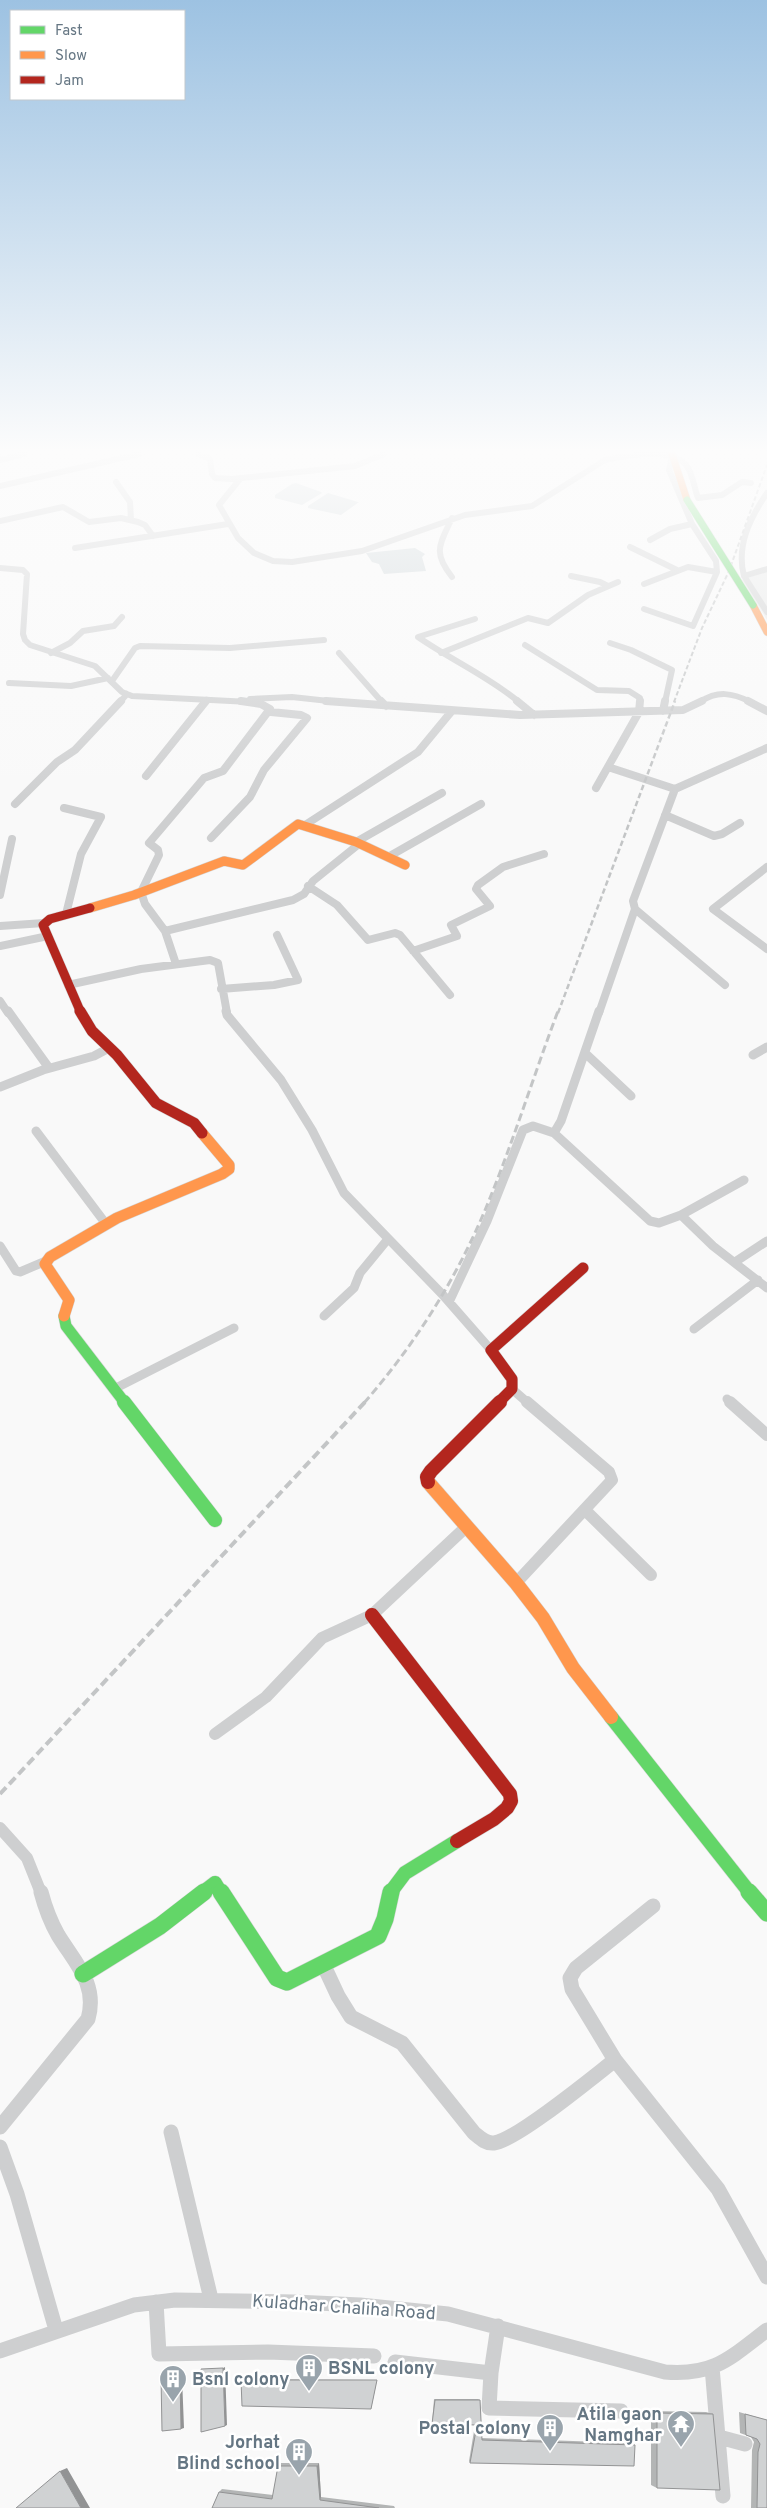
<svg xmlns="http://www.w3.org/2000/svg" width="767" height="2508" viewBox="0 0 767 2508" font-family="Overpass,sans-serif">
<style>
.built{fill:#e8e9e9}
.water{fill:#ced6d9}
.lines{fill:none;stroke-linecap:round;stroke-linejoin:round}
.fast-far2-casing{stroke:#d5d6d7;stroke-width:12}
.fast-far1-casing{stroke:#d5d6d7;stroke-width:15}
.fast-casing{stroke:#d5d6d7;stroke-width:18}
.slow-far3-casing{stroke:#d5d6d7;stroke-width:8}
.slow-far2-casing{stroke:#d5d6d7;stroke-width:10}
.slow-far1-casing{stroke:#d5d6d7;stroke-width:12}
.slow-casing{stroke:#d5d6d7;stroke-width:15}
.jam-far2-casing{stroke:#d5d6d7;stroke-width:10}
.jam-far1-casing{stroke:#d5d6d7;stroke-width:12}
.jam-casing{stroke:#d5d6d7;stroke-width:15}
.street-far4{stroke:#cecfd0;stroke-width:6}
.street-far3{stroke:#cecfd0;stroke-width:8}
.street-far2{stroke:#cecfd0;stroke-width:9}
.street-far1{stroke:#cecfd0;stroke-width:12}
.street{stroke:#cecfd0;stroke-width:15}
.fast-far2{stroke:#63d668;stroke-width:11}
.fast-far1{stroke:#63d668;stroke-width:14}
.fast{stroke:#63d668;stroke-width:17}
.slow-far3{stroke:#ff974d;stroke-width:7}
.slow-far2{stroke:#ff974d;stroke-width:9}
.slow-far1{stroke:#ff974d;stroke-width:11}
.slow{stroke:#ff974d;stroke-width:14}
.jam-far2{stroke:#b3261e;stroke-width:9}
.jam-far1{stroke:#b3261e;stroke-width:11}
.jam{stroke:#b3261e;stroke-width:14}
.rail-far3{stroke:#c3c5c6;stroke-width:2;stroke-dasharray:4.5 2.5;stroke-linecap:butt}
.rail-far2{stroke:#c3c5c6;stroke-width:2.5;stroke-dasharray:5.5 3;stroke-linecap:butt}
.rail-far1{stroke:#c3c5c6;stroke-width:3;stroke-dasharray:8 4;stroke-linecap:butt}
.rail{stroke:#c3c5c6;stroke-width:4;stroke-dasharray:9 4.5;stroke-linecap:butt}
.fast-bridge-casing{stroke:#d5d6d7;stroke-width:8;stroke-linecap:butt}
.fast-bridge{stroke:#63d668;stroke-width:7}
.wall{fill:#b3b5b5}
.shaded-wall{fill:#929394}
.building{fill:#d0d2d3;stroke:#929394}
.labels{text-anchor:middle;stroke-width:5;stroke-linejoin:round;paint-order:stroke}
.near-street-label{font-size:18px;fill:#657683;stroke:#fff}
.near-poi-label{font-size:18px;font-weight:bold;fill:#657683;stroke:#fff;text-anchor:end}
</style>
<rect width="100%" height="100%" fill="#f9f9f9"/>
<!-- built -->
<path class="built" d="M767 571V620L742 580Z"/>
<!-- water -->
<path class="water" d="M296 483 321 492 322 493 302 505 275 498V495L292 484Z
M328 493 358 502H359L341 515 308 508V506Z
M415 548 425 554 422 557 426 571 384 574 379 564 372 562 366 553Z"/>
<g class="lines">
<defs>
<path id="fast-far2" d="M64 1316 66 1326 125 1403"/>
<path id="fast-far1" d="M124 1402 215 1520
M611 1717 750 1893
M202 1893 215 1883 221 1893
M390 1893 405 1873 457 1841"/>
<path id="fast" d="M221 1892 277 1978 287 1982 378 1936 385 1919 391 1892
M749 1892 767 1913
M83 1974 160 1926 204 1892"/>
<path id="slow-far3" d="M672 454 687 500
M753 605 767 632"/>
<path id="slow-far2" d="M90 908 134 895 224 861 243 865 298 824 356 842 405 865"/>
<path id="slow-far1" d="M64 1316 69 1300 45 1264 50 1257 117 1218 222 1174 229 1169V1165L202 1133"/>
<path id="slow" d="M428 1482 516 1583 543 1618 573 1668 611 1717"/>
<path id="jam-far2" d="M81 1013 43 925 50 919 90 908"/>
<path id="jam-far1" d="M80 1011 92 1031 117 1055 156 1103 194 1123 202 1133
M498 1403 512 1389V1379L491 1350 583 1268"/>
<path id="jam" d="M428 1482 427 1477 431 1471 500 1402
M372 1615 510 1794 511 1801 507 1808 494 1819 457 1841"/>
</defs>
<!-- fast-far2 casing -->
<use href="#fast-far2" class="fast-far2-casing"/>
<!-- fast-far1 casing -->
<use href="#fast-far1" class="fast-far1-casing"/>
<!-- fast casing -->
<use href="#fast" class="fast-casing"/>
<!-- slow-far3 casing -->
<use href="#slow-far3" class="slow-far3-casing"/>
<!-- slow-far2 casing -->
<use href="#slow-far2" class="slow-far2-casing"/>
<!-- slow-far1 casing -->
<use href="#slow-far1" class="slow-far1-casing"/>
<!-- slow casing -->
<use href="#slow" class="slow-casing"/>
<!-- jam-far2 casing -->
<use href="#jam-far2" class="jam-far2-casing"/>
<!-- jam-far1 casing -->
<use href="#jam-far1" class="jam-far1-casing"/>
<!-- jam casing -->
<use href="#jam" class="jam-casing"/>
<!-- street-far4 -->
<path class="street-far4" d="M198 454 210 459 212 474 215 478 232 479 355 466 384 454
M0 460 24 454
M240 479 219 505 238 538 254 553 273 561 292 562 362 551 465 515 532 506 605 460C624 456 671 447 686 465 693 473 694 488 698 498L722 495 742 482 751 483
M116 482 130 502 131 520
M0 486 139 454
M452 518C440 544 432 552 452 577
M0 521 63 507 89 522 121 518 138 522 145 525 153 536
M650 540 670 529 692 524 669 470 672 455
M630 547 677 570
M75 548 228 524
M0 568 23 570 27 574 23 634 25 640 30 645 95 666 122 692 132 696 250 702
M767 569 744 576 767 612
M571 576 600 582 608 586
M744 576C736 546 750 518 767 493
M644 584 688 567 717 572
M644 609 693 626 717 572 716 561 692 524
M475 619 418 637C451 660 488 676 519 702
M610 643 631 650 672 670 665 702
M525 645 597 690 629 691 640 698V702
M51 653 70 643 83 631 114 626 122 617
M339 653 382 702
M441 653 528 618 548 623 588 595 618 582
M112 681 135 648 140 646 230 648 324 640
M9 683 71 686 108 678
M250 699 292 697 338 702
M120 702 127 694
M205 702 207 700
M700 702C718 690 732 693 751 702"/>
<!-- street-far3 -->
<path class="street-far3" d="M326 701 520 715 683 710 702 701
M381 701 386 706
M517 701 534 715
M748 701 767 711
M663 711 665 701
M608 767 675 789
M146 776 206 701
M596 788 639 712 640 701
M15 804 57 762 75 750 121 701
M64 808 101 817 81 854 66 914
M665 815 714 836 722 834 740 823
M305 825 418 752 451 712
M211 838 250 797 264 770 307 718 301 715 271 712
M356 842 442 793
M388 857 481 804
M767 867 713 909 767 949
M308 886 337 905 368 940 395 933 400 935 450 995
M0 895 12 839
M0 926 44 923
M165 931 293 900 304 894 313 881 359 844
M0 946 48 936
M413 951 457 936 451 925 490 906 476 889 478 885 503 867 544 854
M176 964 165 931 145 904 141 892 159 855 158 850 149 843 204 778 223 771 270 709 261 704 241 701
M68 985 141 969 210 960 218 963 227 1013
M725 985 635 909 633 901 675 789 767 748
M221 989 274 985 298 980 277 935
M0 1001 8 1013
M599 1013 635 909"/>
<!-- street-far2 -->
<path class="street-far2" d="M8 1011 49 1068
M226 1011 227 1015 281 1080 312 1130 344 1193 442 1294 491 1350
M585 1053 631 1096
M753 1055 767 1047
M0 1087 43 1070 94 1056 109 1048
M36 1131 106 1224
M554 1133 561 1121 599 1011
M681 1215 744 1180
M0 1246 16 1271 20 1272 46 1261
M735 1262 767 1241
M449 1302 487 1221 523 1130 533 1126 554 1133 650 1221 659 1223 681 1215 713 1246 767 1288
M324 1316 354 1288 360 1273 388 1239
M694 1329 758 1280
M114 1389 234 1328
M512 1389 528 1403
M727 1399 731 1403"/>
<!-- street-far1 -->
<path class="street-far1" d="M730 1402 767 1435
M585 1510 651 1575
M516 1583 612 1480 609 1472 527 1402
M215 1734 266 1697 322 1638 372 1615 466 1527
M0 1828 27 1858 41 1893"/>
<!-- street -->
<path class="street" d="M653 1906 576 1968 570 1978 572 1989 615 2060 718 2189 767 2277
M324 1966 338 1996 351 2017 402 2043 474 2133C480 2138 486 2144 494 2143 517 2140 593 2077 615 2060
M0 2127 88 2019C98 1984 75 1963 58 1935 50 1921 45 1907 41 1892
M171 2132 211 2299
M0 2147 17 2194 56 2330
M156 2302 159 2354 268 2352 374 2356
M0 2351 134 2305 175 2300 294 2302 360 2305 448 2314 665 2372C714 2376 730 2358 767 2330
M395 2362 491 2373 498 2326
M712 2367 723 2496
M491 2373 489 2408 621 2411
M719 2437 745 2444"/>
<!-- fast-far2 -->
<use href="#fast-far2" class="fast-far2"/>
<!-- fast-far1 -->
<use href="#fast-far1" class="fast-far1"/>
<!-- fast -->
<use href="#fast" class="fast"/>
<!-- slow-far3 -->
<use href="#slow-far3" class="slow-far3"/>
<!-- slow-far2 -->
<use href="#slow-far2" class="slow-far2"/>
<!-- slow-far1 -->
<use href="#slow-far1" class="slow-far1"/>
<!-- slow -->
<use href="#slow" class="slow"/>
<!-- jam-far2 -->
<use href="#jam-far2" class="jam-far2"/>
<!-- jam-far1 -->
<use href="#jam-far1" class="jam-far1"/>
<!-- jam -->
<use href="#jam" class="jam"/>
<!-- rail-far3 -->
<path class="rail-far3" d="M674 702 702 628 729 571 767 465"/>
<!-- rail-far2 -->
<path class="rail-far2" d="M558 1013 675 701"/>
<!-- rail-far1 -->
<path class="rail-far1" d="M364 1403C418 1341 462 1270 492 1193 516 1133 535 1072 558 1011"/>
<!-- rail -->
<path class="rail" d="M0 1794 365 1402"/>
<defs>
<path id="fast-bridge" d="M687 500 753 605"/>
</defs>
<!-- fast-bridge casing -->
<use href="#fast-bridge" class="fast-bridge-casing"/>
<!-- fast-bridge -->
<use href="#fast-bridge" class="fast-bridge"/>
</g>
<!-- wall -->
<path class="wall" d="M244 2379 377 2380 371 2409 241 2380Z
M434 2399H478L480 2400 482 2438 631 2443 635 2445 470 2463 469 2461 475 2425 432 2424V2423Z
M651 2411 706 2412 713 2414 657 2488 651 2485Z
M739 2412 767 2420V2508H751L752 2450 754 2442 751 2437 740 2433Z
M280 2463H319L321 2497 394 2506 395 2508H212L219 2492 222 2489 273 2495 278 2466Z"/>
<!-- shaded-wall -->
<path class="shaded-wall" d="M225 2367 227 2425 225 2426 223 2368Z
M182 2377 184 2428 181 2429 180 2378Z
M319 2463 321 2497 320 2500 317 2466Z
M67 2468 90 2508H81L60 2471Z"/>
<!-- building -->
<path class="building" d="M223 2368 225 2426 201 2432V2369Z
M161 2377 180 2378 181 2429 162 2431Z
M241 2380H377L371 2409 242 2406Z
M435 2400H480L482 2440 635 2445 634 2466 470 2463 477 2425 432 2424Z
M657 2413 713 2414 720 2490 657 2488Z
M745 2414 767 2420V2508H757L758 2452 760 2444 757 2439 746 2435Z
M278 2466H317L320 2500 379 2508H212L219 2492 272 2499Z
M60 2471 81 2508H16Z"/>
<!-- sky -->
<linearGradient id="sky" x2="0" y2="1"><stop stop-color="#9dc2e2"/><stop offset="0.56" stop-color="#fcfcfc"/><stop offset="1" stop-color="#fcfcfc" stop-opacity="0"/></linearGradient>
<rect width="767" height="805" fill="url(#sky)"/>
<!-- icons -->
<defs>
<symbol id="building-pin" viewBox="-11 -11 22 30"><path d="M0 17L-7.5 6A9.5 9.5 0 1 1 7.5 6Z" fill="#99a4ac" stroke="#fff"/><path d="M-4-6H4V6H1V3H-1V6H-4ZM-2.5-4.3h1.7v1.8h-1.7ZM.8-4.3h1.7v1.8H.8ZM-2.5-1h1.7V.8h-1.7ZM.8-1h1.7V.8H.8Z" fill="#fff"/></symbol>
<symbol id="temple-pin" viewBox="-11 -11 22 30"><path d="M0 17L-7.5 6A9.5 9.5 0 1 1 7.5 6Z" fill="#99a4ac" stroke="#fff"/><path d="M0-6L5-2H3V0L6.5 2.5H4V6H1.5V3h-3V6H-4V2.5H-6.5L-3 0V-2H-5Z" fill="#fff"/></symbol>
</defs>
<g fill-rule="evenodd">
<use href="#building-pin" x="293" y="2352" width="32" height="43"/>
<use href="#building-pin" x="157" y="2363" width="32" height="43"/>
<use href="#temple-pin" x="665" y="2408" width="32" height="43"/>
<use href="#building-pin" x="534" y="2412" width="32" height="43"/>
<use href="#building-pin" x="283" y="2436" width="32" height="43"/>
</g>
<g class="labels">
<!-- near-street labels -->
<g class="near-street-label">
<text transform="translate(344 2307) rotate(4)" y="6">Kuladhar Chaliha Road</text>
</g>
<!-- near-poi labels -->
<g class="near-poi-label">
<text x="328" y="2374" text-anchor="start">BSNL colony</text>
<text x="192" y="2385" text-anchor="start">Bsnl colony</text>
<text x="662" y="2420">Atila gaon<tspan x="662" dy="21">Namghar</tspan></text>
<text x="531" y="2434">Postal colony</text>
<text x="280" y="2448">Jorhat<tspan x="280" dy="21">Blind school</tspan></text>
</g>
</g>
<!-- legend -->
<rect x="10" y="10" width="175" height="90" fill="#ffffff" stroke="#c1c8cd"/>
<rect x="20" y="26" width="25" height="8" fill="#63d668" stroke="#c1c8cd"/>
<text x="55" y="35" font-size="15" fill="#657683">Fast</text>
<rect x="20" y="51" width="25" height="8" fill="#ff974d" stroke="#c1c8cd"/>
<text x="55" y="60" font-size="15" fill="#657683">Slow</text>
<rect x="20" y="76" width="25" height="8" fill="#b3261e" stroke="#c1c8cd"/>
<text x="55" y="85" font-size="15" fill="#657683">Jam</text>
</svg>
